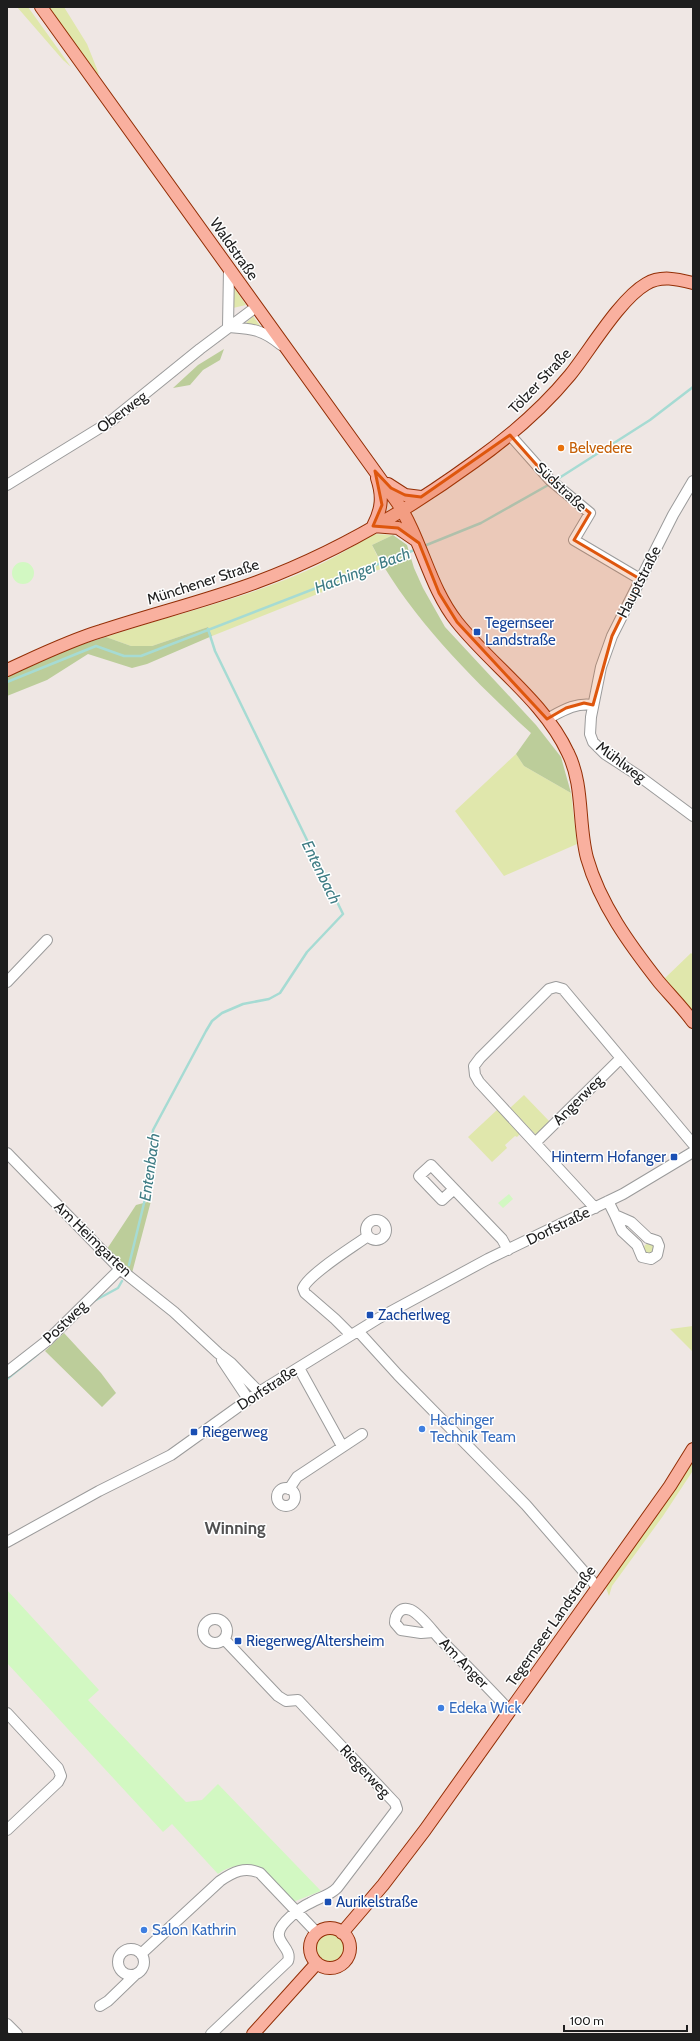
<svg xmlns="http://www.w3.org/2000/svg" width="700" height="2041" viewBox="0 0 700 2041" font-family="Cabin,sans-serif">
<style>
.grass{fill:#e0e7ac}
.forest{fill:#bccd9a}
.park{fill:#d2f8c2}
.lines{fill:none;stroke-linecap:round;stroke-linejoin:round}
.stream{stroke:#a6dbd3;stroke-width:2.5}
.minor-casing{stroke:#9b9b9b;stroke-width:12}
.major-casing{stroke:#932e05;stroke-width:14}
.minor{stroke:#fff;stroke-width:10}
.major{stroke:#f9b09f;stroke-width:12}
.marked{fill:#de560d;fill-opacity:0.2;stroke:#de560d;stroke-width:3;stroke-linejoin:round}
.food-dot{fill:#e8710a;stroke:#fff;stroke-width:1.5}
.transit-dot{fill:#1a4fb4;stroke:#fff;stroke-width:1.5}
.shop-dot{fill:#3f7fe0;stroke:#fff;stroke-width:1.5}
.labels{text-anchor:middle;stroke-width:3;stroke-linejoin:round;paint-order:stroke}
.street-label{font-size:15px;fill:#1e1e1e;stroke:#fff}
.food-label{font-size:15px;fill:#c56008;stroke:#fff;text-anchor:start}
.transit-label{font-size:15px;fill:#164399;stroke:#fff;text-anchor:start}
.shop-label{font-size:15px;fill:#366cbe;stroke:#fff;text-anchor:start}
.water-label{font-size:16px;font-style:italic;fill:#3e7c84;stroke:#fff}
.quarter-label{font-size:17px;font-weight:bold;fill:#515151;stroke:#fff}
</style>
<rect width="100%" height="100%" fill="#efe7e4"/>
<!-- grass -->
<path class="grass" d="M17 7H28L71 67 63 60Z
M48 7H64L87 44 99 74 95 73Z
M233 286 246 305 233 308Z
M253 316 261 327 245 324Z
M374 534 393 535 372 545 383 568 212 636 208 627 152 646H131L106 637C170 615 237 601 299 574 326 563 350 548 374 534Z
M516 754 524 766 571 793 577 844 504 876 455 811Z
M691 953 693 955V1014L664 979Z
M524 1095 551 1123 537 1136 510 1108Z
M498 1109 521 1133 517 1137 515 1136 505 1145 507 1148 492 1162 468 1137Z
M643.5 1249a5.5 5.5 0 1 1 11 0a5.5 5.5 0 1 1-11 0Z
M693 1326V1352L670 1329Z
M693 1458 692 1472 663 1516 612 1586 609 1596 606 1588 607 1584Z
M316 1947a15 15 0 1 1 30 0a15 15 0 1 1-30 0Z"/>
<!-- forest -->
<path class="forest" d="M224 349 220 360 203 370 190 385 173 388 198 365Z
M393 535 407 545 414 568 423 588 445 627 536 725 561 757 571 793 524 766 516 754 531 733C475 682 406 613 372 545Z
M208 627 212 636 147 664 132 668 88 654 47 680 7 696V676L66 649 106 637 131 646H152Z
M151 1201 132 1273 107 1249 136 1205Z
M64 1333 101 1373 116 1393 102 1407 45 1351Z"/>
<!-- park -->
<path class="park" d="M12 573a11 11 0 1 1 22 0a11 11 0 1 1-22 0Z
M509 1194 513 1199 503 1208 498 1203Z
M7 1590 99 1690 88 1700 180 1796 186 1802 202 1800 218 1784 321 1891 293 1902C284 1893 266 1873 256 1868 245 1862 227 1867 218 1874L172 1824 163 1832 7 1663Z"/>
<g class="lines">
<!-- stream -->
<path class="stream" d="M556 480 650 420 693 387
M424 546 481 523 550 484
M7 682 96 646 124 656H141L417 549
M129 1265 146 1195 153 1130 206 1031 212 1021 222 1013 243 1004 269 999 280 993 307 952 343 914 215 651 208 629
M94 1301 118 1288 122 1281
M7 1379 38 1354"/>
<defs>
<path id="minor" d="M228 327C252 329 262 329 281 345
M228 327 229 269
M510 435 550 480 590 513 574 540 640 579
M693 481 673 515 612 636 601 667 591 717 590 734 593 742 605 754 639 776 693 816
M7 485 111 421 200 349 256 307
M547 719C562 711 576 702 593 705
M7 982 47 940
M536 1142 621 1058
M7 1153 120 1269 174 1312 218 1353 231 1363 259 1392
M454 1189 442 1200 419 1176 431 1165 502 1239 508 1250
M608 1201 615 1215 631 1222 648 1238 657 1241 659 1246 657 1255 651 1259 642 1257 637 1245 622 1231 615 1215
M595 1208 479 1082 475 1075 474 1066 480 1058 549 989 556 987 563 989 693 1144
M366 1230a10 10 0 1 1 20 0a10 10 0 1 1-20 0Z
M358 1331 398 1375 526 1505 598 1588
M351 1335 335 1319 305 1293 303 1288C310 1273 353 1247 368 1236
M222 1360 248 1399
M299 1368 342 1446
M7 1372 48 1340 120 1269
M277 1497a9 9 0 1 1 18 0a9 9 0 1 1-18 0Z
M289 1489 297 1477 362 1434
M7 1542 99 1491 171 1455 259 1392 379 1318 488 1259 623 1194 693 1152
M203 1631a12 12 0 1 1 24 0a12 12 0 1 1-24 0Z
M434 1632 421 1633 401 1630 395 1623C395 1614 401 1606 411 1610 421 1615 431 1629 439 1638 463 1662 487 1686 510 1711
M7 1713 58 1768 61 1776 58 1782 7 1830
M118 1962a13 13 0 1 1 26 0a13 13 0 1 1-26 0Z
M141 1954 220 1881C233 1872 245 1866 260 1873L317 1933
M100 2006 108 2001 136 1974
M7 2024 17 2034
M211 2034 288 1961C292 1949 277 1943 279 1933 280 1923 301 1907 310 1903 320 1897 329 1896 337 1888L397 1809 395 1803 298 1700 286 1701 278 1696 224 1639"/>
<path id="major" d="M41 7 397 502C422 540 429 587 457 622 492 666 544 701 568 753 584 785 578 824 587 858 600 904 630 945 659 982 670 995 683 1008 693 1022
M388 484 405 495 421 497
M373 526C382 509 383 496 377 478
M373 526 398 528 417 541
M7 670C38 656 68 641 101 631 152 614 206 601 257 582 333 554 408 510 474 462 509 437 542 409 570 375 590 350 620 299 646 284 661 275 677 279 693 283
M310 1948a20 20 0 1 1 40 0a20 20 0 1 1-40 0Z
M342 1933 383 1885 425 1830 670 1486 693 1449
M253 2034 317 1963"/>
</defs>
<!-- minor casing -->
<use href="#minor" class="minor-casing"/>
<!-- major casing -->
<use href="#major" class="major-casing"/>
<!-- minor -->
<use href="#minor" class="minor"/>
<!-- major -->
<use href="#major" class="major"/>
</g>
<!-- marked area -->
<path class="marked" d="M510 435 550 480 590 513 574 540 640 579 612 636 593 705 584 703 566 708 547 719 457 622 439 593 419 543 398 528 373 526 382 505 375 471 391 488 405 495 421 497Z"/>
<!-- markers -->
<circle class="food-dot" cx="561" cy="448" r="4"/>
<g class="transit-dot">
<rect x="473" y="628" width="8" height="8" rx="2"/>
<rect x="670" y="1153" width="8" height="8" rx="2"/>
<rect x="366" y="1311" width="8" height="8" rx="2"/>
<rect x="190" y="1428" width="8" height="8" rx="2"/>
<rect x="234" y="1637" width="8" height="8" rx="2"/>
<rect x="324" y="1898" width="8" height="8" rx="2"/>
</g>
<g class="shop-dot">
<circle cx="422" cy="1429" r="4"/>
<circle cx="441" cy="1708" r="4"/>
<circle cx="144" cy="1930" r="4"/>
</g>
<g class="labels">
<!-- street labels -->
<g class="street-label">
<text transform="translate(234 249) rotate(55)" y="5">Waldstraße</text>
<text transform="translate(540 381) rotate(-47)" y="5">Tölzer Straße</text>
<text transform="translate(122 412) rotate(-37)" y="5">Oberweg</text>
<text transform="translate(561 487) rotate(43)" y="5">Südstraße</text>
<text transform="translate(203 582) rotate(-18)" y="5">Münchener Straße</text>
<text transform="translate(639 582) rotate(-63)" y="5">Hauptstraße</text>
<text transform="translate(621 762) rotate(37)" y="5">Mühlweg</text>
<text transform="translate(578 1100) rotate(-45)" y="5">Angerweg</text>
<text transform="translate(558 1226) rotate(-26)" y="5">Dorfstraße</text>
<text transform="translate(93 1239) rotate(44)" y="5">Am Heimgarten</text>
<text transform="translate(65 1322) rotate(-44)" y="5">Postweg</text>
<text transform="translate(267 1388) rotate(-33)" y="5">Dorfstraße</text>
<text transform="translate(551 1626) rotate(-55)" y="5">Tegernseer Landstraße</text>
<text transform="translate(464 1663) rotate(46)" y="5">Am Anger</text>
<text transform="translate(365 1771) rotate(47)" y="5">Riegerweg</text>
</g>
<!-- food labels -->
<g class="food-label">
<text x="569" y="453">Belvedere</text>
</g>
<!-- transit labels -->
<g class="transit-label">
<text x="485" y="628">Tegernseer<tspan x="485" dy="17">Landstraße</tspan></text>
<text x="666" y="1162" text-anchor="end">Hinterm Hofanger</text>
<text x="378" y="1320">Zacherlweg</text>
<text x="202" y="1437">Riegerweg</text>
<text x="246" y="1646">Riegerweg/Altersheim</text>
<text x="336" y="1907">Aurikelstraße</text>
</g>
<!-- shop labels -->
<g class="shop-label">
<text x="430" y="1425">Hachinger<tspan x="430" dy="17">Technik Team</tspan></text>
<text x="449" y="1713">Edeka Wick</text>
<text x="152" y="1935">Salon Kathrin</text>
</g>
<!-- water labels -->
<g class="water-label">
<text transform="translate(362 570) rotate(-21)" y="6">Hachinger Bach</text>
<text transform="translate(322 872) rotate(64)" y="6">Entenbach</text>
<text transform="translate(149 1167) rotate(-82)" y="6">Entenbach</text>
</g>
<!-- quarter labels -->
<g class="quarter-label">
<text x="235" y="1534">Winning</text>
</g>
</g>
<!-- border -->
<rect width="700" height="2041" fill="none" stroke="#1e1e1e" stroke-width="16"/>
<!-- scale -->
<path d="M564 2025v6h123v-6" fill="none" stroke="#1e1e1e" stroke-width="2"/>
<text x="570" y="2025" font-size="12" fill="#1e1e1e" stroke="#ffffff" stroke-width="3" paint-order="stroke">100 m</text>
</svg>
